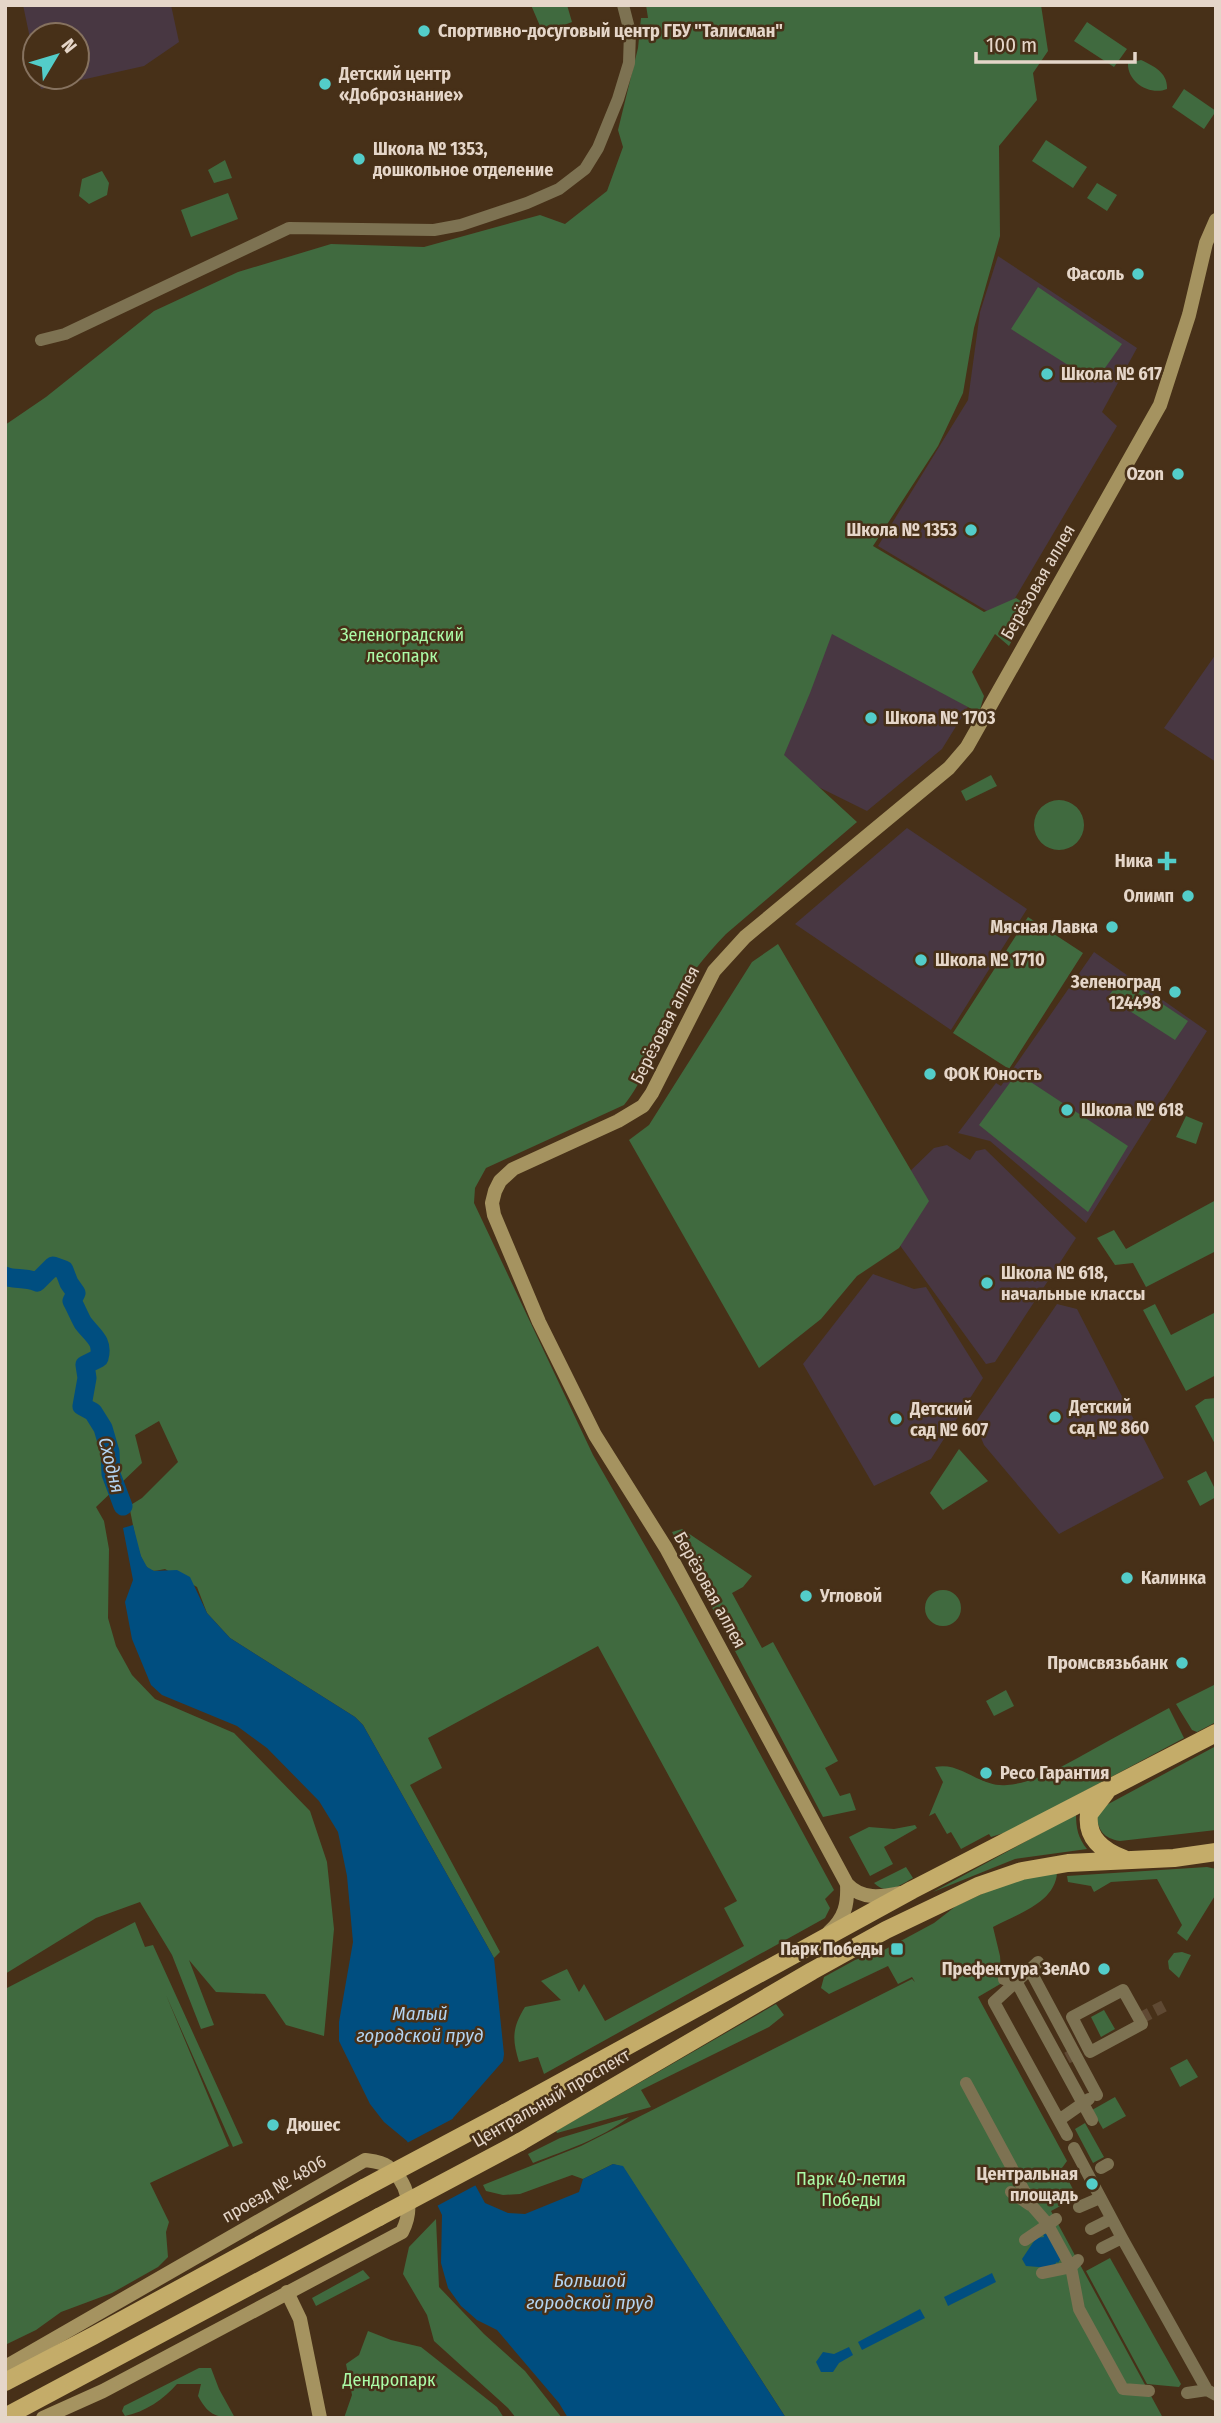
<svg xmlns="http://www.w3.org/2000/svg" width="1221" height="2423" viewBox="0 0 1221 2423" font-family="'Fira Sans Condensed',sans-serif">
<style>
.education{fill:#483742}
.green{fill:#406a3f}
.water{fill:#004e80}
.pier{fill:#473018}
.lines{fill:none;stroke-linecap:round;stroke-linejoin:round}
.river{stroke:#004e80;stroke-width:19}
.street-tunnel{stroke:#5f4933;stroke-width:12;stroke-dasharray:12 6;stroke-linecap:butt}
.street{stroke:#7d7252;stroke-width:12}
.secondary{stroke:#a59360;stroke-width:14}
.primary{stroke:#c4ac69;stroke-width:18}
.primary-bridge{stroke:#c4ac69;stroke-width:18}
.poi-dot{fill:#53cdc9;stroke:#473018;stroke-width:2.5}
.labels{text-anchor:middle;stroke-width:5;stroke-linejoin:round;paint-order:stroke}
.poi-label{font-size:18px;font-weight:bold;fill:#e5d6c9;stroke:#473018;text-anchor:start}
.street-label{font-size:18px;fill:#e5d6c9;stroke:#473018}
.park-label{font-size:18px;fill:#abfba7;stroke:#473018}
.water-label{font-size:19px;font-style:italic;fill:#b3d4f2;stroke:#473018}
</style>
<rect width="100%" height="100%" fill="#473018"/>
<!-- education -->
<path class="education" d="M23 5H171L179 42 144 66 41 89 38 77H77V35H35V62Z
M998 256 1137 348 1102 412 1117 426 1002 620 878 546 968 400 980 312Z
M830 622 968 707 942 749 867 811 778 767Z
M1216 654V762L1164 728Z
M907 828 1027 909 951 1030 795 924Z
M1094 952 1207 1031 1086 1223 990 1141 958 1133 996 1083 1001 1086Z
M947 1145 970 1160 976 1151 985 1149 1076 1238 995 1362 986 1364 883 1222 903 1178 934 1148Z
M873 1274 914 1289 926 1287 983 1378 931 1459 874 1486 803 1364Z
M1057 1304 1077 1309 1164 1478 1059 1534 984 1445 975 1423Z"/>
<!-- green -->
<path class="green" d="M531 5H567L572 22 543 33Z
M646 5H1041L1048 51 1033 73 1037 100 999 146 1000 236 974 328 963 393 938 446 873 546 984 612 1016 598 1030 607 1009 646 995 634 972 672 984 696 979 713 832 634 810 693 784 755 857 822 726 934C706 955 684 981 671 1007 655 1039 647 1078 624 1105L486 1168 475 1188 474 1203 593 1455 678 1603 834 1890 825 1899 830 1908 825 1918 544 2074 538 2057 519 2062C512 2039 512 2028 525 2007L561 2000 541 1981 567 1969 579 1992 584 1984 605 2021 744 1946 724 1908 737 1901 598 1646 428 1738 442 1768 410 1785 500 1952 494 1958 363 1725 355 1717 230 1638 207 1613 197 1587 165 1569C159 1570 153 1573 148 1568 137 1558 133 1521 129 1506L142 1498 178 1462 159 1421 135 1435 142 1463 96 1507 104 1521 109 1549 108 1618 116 1646 132 1675 155 1699 234 1733 310 1811 327 1862 334 1929 324 2036 286 2025 265 1994 216 1992 189 1960 214 2025 201 2029 172 1955 140 1902 96 1918 5 1974V425L46 397 154 311 238 272 331 244 424 247 540 215 565 224 607 191 623 147 618 130 638 48 641 18H648Z
M1087 22 1127 49 1114 67 1074 41Z
M1141 60C1154 66 1168 73 1167 89 1150 96 1127 82 1128 63Z
M1184 89 1216 111 1204 129 1172 107Z
M1046 140 1087 167 1073 188 1032 161Z
M225 160 232 178 214 183 208 170Z
M102 171 109 183 107 195 89 204 79 196 82 179Z
M1097 183 1117 195 1107 211 1087 198Z
M228 193 238 219 191 237 181 210Z
M1038 287 1122 344 1095 382 1011 329Z
M991 775 997 786 966 801 961 791Z
M1034 825a25 25 0 1 1 50 0a25 25 0 1 1-50 0Z
M1028 917 1083 953 1009 1069 953 1033Z
M778 944 929 1201 899 1248 857 1276 821 1319 759 1368 629 1140 649 1125 752 962Z
M1122 977 1188 1021 1175 1040 1108 997Z
M1017 1073 1128 1146 1088 1212 979 1125Z
M1186 1116 1203 1123 1196 1144 1176 1137Z
M1216 1200V1251L1146 1287 1133 1263 1115 1265 1097 1238 1114 1230 1126 1249Z
M1155 1304 1171 1335 1216 1312V1375L1186 1391 1143 1310Z
M1216 1398V1446L1195 1406 1205 1399Z
M959 1449 988 1481 943 1510 930 1493Z
M1206 1471 1216 1491V1497L1200 1506 1187 1481Z
M682 1529 752 1576 743 1587 732 1593 762 1648 773 1642 838 1761 825 1768 840 1796 850 1793 856 1810 823 1817 672 1532Z
M925 1608a18 18 0 1 1 36 0a18 18 0 1 1-36 0Z
M1216 1684V1722L1197 1732 1192 1730 1176 1704Z
M1006 1690 1014 1706 994 1716 986 1701Z
M1169 1708 1184 1738 1010 1831 991 1837 989 1834 961 1849 951 1832 947 1834 935 1813 929 1816 943 1782 935 1767C961 1761 980 1788 1007 1785 1039 1782 1064 1765 1092 1750 1117 1736 1143 1722 1169 1708Z
M1216 1746V1830L1120 1841C1103 1838 1099 1831 1096 1815L1101 1808Z
M1076 1814C1076 1828 1078 1838 1087 1849L1015 1859 933 1892Z
M915 1825 917 1828 884 1847 893 1864 870 1876 849 1837 869 1827 894 1829Z
M906 1867 913 1878C900 1885 887 1896 874 1883Z
M1207 1867 1216 1869V1894L1187 1941 1177 1933 1182 1925 1157 1879 1111 1882 1094 1892 1091 1886 1068 1882 1067 1876Z
M1057 1873C1055 1903 1017 1914 993 1927L1000 1956 1002 1983 978 1997 1067 2161 1062 2168 1077 2197 1051 2211 1163 2418H786L623 2167 613 2164 583 2179 572 2175 520 2194 503 2195 486 2191 483 2185 581 2146 912 1979 915 1982 912 1977 898 1984 888 1966 829 1994 821 1988 824 1977 855 1960 884 1950 934 1923 956 1906 984 1893 1020 1879Z
M135 1922 145 1947 153 1945 243 2143 233 2147 166 1995 229 2146 150 2183 169 2222 166 2232 168 2257 158 2267 112 2293 61 2312 36 2330 5 2345V1989Z
M1182 1952 1191 1955 1179 1978 1169 1969 1168 1961 1174 1953Z
M776 2004 784 2015 769 2027 641 2090 651 2107 557 2133 556 2131Z
M1104 2010 1115 2029 1101 2037 1091 2017Z
M1187 2059 1198 2077 1180 2087 1170 2068Z
M1115 2097 1126 2116 1103 2129 1092 2110Z
M629 2117C601 2139 566 2150 533 2163L528 2154 560 2138Z
M1085 2123 1104 2157 1093 2163 1075 2129Z
M436 2219 439 2287 484 2334 525 2371 562 2418H516L508 2408 434 2341 427 2315 403 2274 409 2247Z
M1110 2258 1181 2384 1179 2387 1147 2384 1086 2271Z
M363 2270 370 2278 316 2306 312 2298Z
M368 2331 391 2340 421 2347 497 2407 504 2418H344L352 2395 346 2364 359 2355Z
M199 2368H211L219 2389 235 2418C215 2418 207 2413 198 2396L201 2384H177C164 2399 145 2412 125 2416L122 2411 124 2406Z"/>
<!-- water -->
<path class="water" d="M133 1525 141 1556 147 1567 154 1571 177 1570 190 1577 207 1613 230 1638 355 1717 363 1725 494 1958 504 2054 503 2061 453 2118 450 2139 485 2203 508 2213 525 2214 579 2192 583 2179 613 2164 623 2166 786 2418H568L559 2403 497 2330 477 2320 461 2306 448 2288 441 2263 442 2215 407 2141 384 2122 370 2104 339 2041V2022L353 1942 347 1876 338 1832 319 1801 267 1748 237 1726 162 1695 151 1685 132 1639 125 1602 133 1580 123 1528Z
M1043 2234H1048L1061 2258 1058 2263 1057 2262 1051 2268 1026 2266 1022 2259 1036 2238 1044 2237Z
M992 2273 996 2282 948 2306 944 2297Z
M920 2309 925 2318 862 2350 858 2342Z
M849 2347 853 2355 839 2363 833 2372H821L816 2362 823 2352 834 2354Z"/>
<!-- pier -->
<path class="pier" d="M460 2115 457 2119 454 2138 478 2184 435 2207 405 2144Z"/>
<g class="lines">
<!-- river -->
<path class="river" d="M5 1276C13 1280 25 1277 37 1282L53 1266 64 1270 69 1283 76 1293 72 1301C76 1308 79 1316 83 1323 92 1335 104 1341 99 1358L85 1365 87 1378 82 1406 93 1412 103 1428 110 1452 111 1474 123 1506"/>
<!-- street-tunnel -->
<path class="street-tunnel" d="M1139 2019 1164 2006
M1067 2058 1088 2047"/>
<!-- street -->
<path class="street" d="M41 340 65 334 289 228 434 230 461 225 527 203 559 189 585 169 598 148 618 99 629 63 630 32 623 5
M1038 1962 994 2002 1067 2135
M1030 1970 1097 2095
M1004 1973V1979L1017 1983 1092 2120
M1123 1990 1142 2024 1090 2052 1072 2017Z
M966 2083 1033 2207 1047 2223 1071 2267 1079 2309 1123 2389 1149 2391
M1059 2120 1089 2099
M1074 2148 1122 2238 1207 2390 1216 2395
M1101 2168 1108 2164
M1011 2192 1030 2205
M1079 2207 1100 2198
M1091 2229 1111 2219
M1025 2240 1056 2219
M1102 2248 1122 2238
M1042 2273 1071 2267 1078 2260
M1187 2393 1207 2390"/>
<!-- secondary -->
<path class="secondary" d="M900 1893C881 1897 862 1900 847 1884L666 1548 595 1435 539 1322 494 1215 492 1203 495 1191 500 1181 513 1169 618 1121 643 1106 652 1093 714 971 745 937 949 768 967 747 1160 405 1189 315 1206 243 1216 220
M829 1932C845 1918 848 1904 847 1884
M287 2292 300 2319 320 2418
M5 2367 365 2160C372 2161 382 2162 387 2166 409 2182 414 2209 402 2232L103 2391 43 2418"/>
<!-- primary -->
<path class="primary" d="M1106 1792 1089 1814C1086 1838 1103 1851 1124 1859
M505 2113 912 1890 1216 1733
M520 2142 812 1971 886 1930 978 1886 1022 1871 1068 1863 1174 1858 1216 1852
M5 2382 93 2336 364 2188
M5 2417 379 2217"/>
<!-- primary-bridge -->
<path class="primary-bridge" d="M364 2188 505 2113
M379 2217 520 2142"/>
</g>
<!-- markers -->
<g class="poi-dot">
<circle cx="424" cy="31" r="7"/>
<circle cx="325" cy="84" r="7"/>
<circle cx="359" cy="159" r="7"/>
<circle cx="1138" cy="274" r="7"/>
<circle cx="1047" cy="374" r="7"/>
<circle cx="1178" cy="474" r="7"/>
<circle cx="971" cy="530" r="7"/>
<circle cx="871" cy="718" r="7"/>
<path d="M1163.5 850.5h7v7h7v7h-7v7h-7v-7h-7v-7h7z"/>
<circle cx="1188" cy="896" r="7"/>
<circle cx="1112" cy="927" r="7"/>
<circle cx="921" cy="960" r="7"/>
<circle cx="1175" cy="992" r="7"/>
<circle cx="930" cy="1074" r="7"/>
<circle cx="1067" cy="1110" r="7"/>
<circle cx="987" cy="1283" r="7"/>
<circle cx="1055" cy="1417" r="7"/>
<circle cx="896" cy="1419" r="7"/>
<circle cx="1127" cy="1578" r="7"/>
<circle cx="806" cy="1596" r="7"/>
<circle cx="1182" cy="1663" r="7"/>
<circle cx="986" cy="1773" r="7"/>
<rect x="890" y="1942" width="14" height="14" rx="3.5"/>
<circle cx="1104" cy="1969" r="7"/>
<circle cx="273" cy="2125" r="7"/>
<circle cx="1092" cy="2184" r="7"/>
</g>
<g class="labels">
<!-- poi labels -->
<g class="poi-label">
<text x="438" y="37">Спортивно-досуговый центр ГБУ "Талисман"</text>
<text x="339" y="80">Детский центр<tspan x="339" dy="21">«Добрознание»</tspan></text>
<text x="373" y="155">Школа № 1353,<tspan x="373" dy="21">дошкольное отделение</tspan></text>
<text x="1124" y="280" text-anchor="end">Фасоль</text>
<text x="1061" y="380">Школа № 617</text>
<text x="1164" y="480" text-anchor="end">Ozon</text>
<text x="957" y="536" text-anchor="end">Школа № 1353</text>
<text x="885" y="724">Школа № 1703</text>
<text x="1153" y="867" text-anchor="end">Ника</text>
<text x="1174" y="902" text-anchor="end">Олимп</text>
<text x="1098" y="933" text-anchor="end">Мясная Лавка</text>
<text x="935" y="966">Школа № 1710</text>
<text x="1161" y="988" text-anchor="end">Зеленоград<tspan x="1161" dy="21">124498</tspan></text>
<text x="944" y="1080">ФОК Юность</text>
<text x="1081" y="1116">Школа № 618</text>
<text x="1001" y="1279">Школа № 618,<tspan x="1001" dy="21">начальные классы</tspan></text>
<text x="1069" y="1413">Детский<tspan x="1069" dy="21">сад № 860</tspan></text>
<text x="910" y="1415">Детский<tspan x="910" dy="21">сад № 607</tspan></text>
<text x="1141" y="1584">Калинка</text>
<text x="820" y="1602">Угловой</text>
<text x="1168" y="1669" text-anchor="end">Промсвязьбанк</text>
<text x="1000" y="1779">Ресо Гарантия</text>
<text x="883" y="1955" text-anchor="end">Парк Победы</text>
<text x="1090" y="1975" text-anchor="end">Префектура ЗелАО</text>
<text x="287" y="2131">Дюшес</text>
<text x="1078" y="2180" text-anchor="end">Центральная<tspan x="1078" dy="21">площадь</tspan></text>
</g>
<!-- street labels -->
<g class="street-label">
<text transform="translate(1038 582) rotate(-60)" y="6">Берёзовая аллея</text>
<text transform="translate(665 1025) rotate(-63)" y="6">Берёзовая аллея</text>
<text transform="translate(710 1590) rotate(61)" y="6">Берёзовая аллея</text>
<text transform="translate(551 2098) rotate(-30)" y="6">Центральный проспект</text>
<text transform="translate(274 2189) rotate(-30)" y="6">проезд № 4806</text>
</g>
<!-- park labels -->
<g class="park-label">
<text x="402" y="641">Зеленоградский<tspan x="402" dy="21">лесопарк</tspan></text>
<text x="851" y="2185">Парк 40-летия<tspan x="851" dy="21">Победы</tspan></text>
<text x="389" y="2386">Дендропарк</text>
</g>
<!-- water labels -->
<g class="water-label">
<text transform="translate(112 1465) rotate(76)" y="7">Сходня</text>
<text x="420" y="2020">Малый<tspan x="420" dy="22">городской пруд</tspan></text>
<text x="590" y="2287">Большой<tspan x="590" dy="22">городской пруд</tspan></text>
</g>
</g>
<!-- border -->
<rect width="1221" height="2423" fill="none" stroke="#e5d6c9" stroke-width="14"/>
<!-- north arrow -->
<g transform="translate(56 56) rotate(52)"><circle r="33" fill="#473018" stroke="#86725f" stroke-width="2"/>
<path d="M0-5L12 26L0 18L-12 26Z" fill="#53cdc9"/>
<text y="-10" font-size="19" font-weight="bold" text-anchor="middle" fill="#e5d6c9">N</text>
</g>
<!-- scale -->
<path d="M976 52v10h159v-10" fill="none" stroke="#e5d6c9" stroke-width="3.5"/>
<text x="986" y="52" font-size="21" fill="#e5d6c9" stroke="#473018" stroke-width="5" paint-order="stroke">100 m</text>
</svg>
